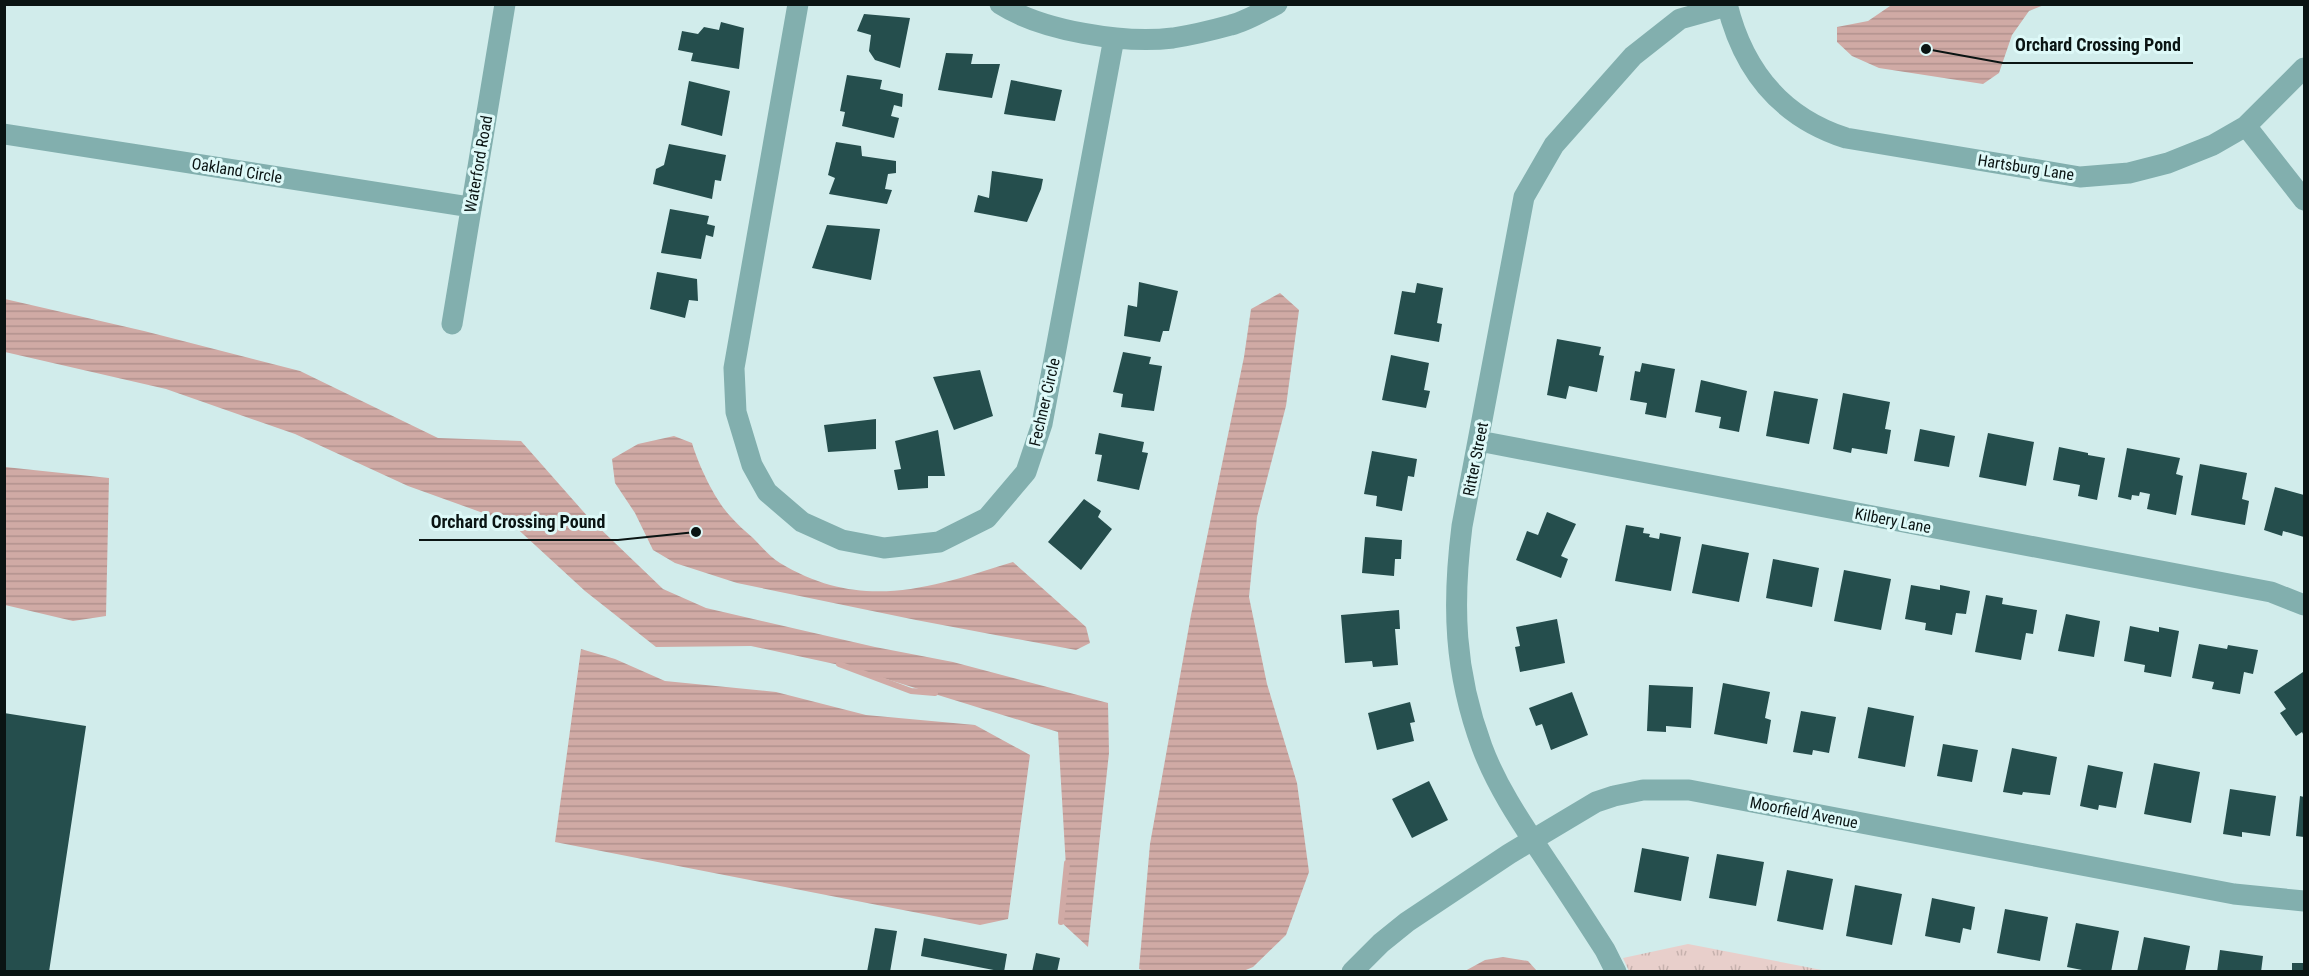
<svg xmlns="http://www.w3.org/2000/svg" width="2309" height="976" viewBox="0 0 2309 976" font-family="'Roboto Condensed',sans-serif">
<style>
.grass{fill:url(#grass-tufts)}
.water{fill:url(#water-rules)}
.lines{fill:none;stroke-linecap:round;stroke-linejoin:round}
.stream{stroke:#d0aaa5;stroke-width:6}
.building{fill:#254e4d}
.minor{stroke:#82afae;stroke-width:21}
.labels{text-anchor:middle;stroke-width:6;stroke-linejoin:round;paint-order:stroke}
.street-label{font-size:16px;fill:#0a1413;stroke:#def9f8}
.leader{fill:none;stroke:#0a1413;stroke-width:2}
.callout-dot{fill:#0a1413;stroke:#def9f8;stroke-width:2}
.callout-label{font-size:18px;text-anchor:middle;font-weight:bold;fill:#0a1413;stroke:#def9f8;stroke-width:6;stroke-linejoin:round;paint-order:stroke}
</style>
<defs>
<pattern id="grass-tufts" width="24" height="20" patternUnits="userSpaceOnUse" patternTransform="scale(1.5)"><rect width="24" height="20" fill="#e8cfcb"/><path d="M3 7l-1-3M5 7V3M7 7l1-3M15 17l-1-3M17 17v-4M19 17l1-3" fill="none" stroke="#c6b1ad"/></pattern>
<pattern id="water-rules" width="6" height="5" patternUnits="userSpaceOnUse" patternTransform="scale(1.5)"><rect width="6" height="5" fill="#d0aaa5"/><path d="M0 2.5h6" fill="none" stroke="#b1918d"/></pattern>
</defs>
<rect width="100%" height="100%" fill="#d1eceb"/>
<!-- grass -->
<path class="grass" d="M1688 944 1827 971H1629L1623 958Z"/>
<!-- water -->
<path class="water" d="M1893 4H2044V5L2029 11 2012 35 1999 73 1983 84 1879 68 1852 56 1837 42V27L1868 21Z
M1280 293 1299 310 1286 406 1257 517 1249 597 1267 684 1297 783 1309 872 1286 935 1253 967 1241 972 1144 971 1139 969 1150 844 1191 615 1244 357 1251 309Z
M5 299 144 331 300 371 438 438 521 441 589 518 663 589 706 608 875 647 953 662 1108 703 1109 753 1088 947 1061 922 1066 867 1058 732 844 666 751 646 656 647 585 591 511 523 408 486 295 434 166 389 5 352Z
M674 436 692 443C698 464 715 500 730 516 737 524 745 531 753 538 761 546 770 557 780 563 862 612 929 588 1013 562L1086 627 1090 643 1076 650 916 620 737 583 675 563 653 550 635 513 615 483 612 459 638 444Z
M5 467 109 478 106 616 73 621 5 605Z
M581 649 615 659 665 681 776 692 866 715 975 725 1030 755 1008 919 980 925 555 842Z
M1503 957 1528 961 1537 971H1465L1485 960Z"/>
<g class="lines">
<!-- stream -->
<path class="stream" d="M839 664 911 691 935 693
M1061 922 1067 863"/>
</g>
<!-- building -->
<path class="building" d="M864 14 910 18 900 68 875 60 869 51 871 35 857 31Z
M721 22 744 28 739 69 691 61 693 53 678 50 682 31 698 34 704 27 719 30Z
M946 53 973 54 971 64H1000L992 98 938 90Z
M847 75 882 80 880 89 903 94 902 107 894 105 891 116 899 118 894 138 842 126 845 112 840 111Z
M1011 80 1062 90 1055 121 1004 114Z
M689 81 730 91 722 136 681 125Z
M836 142 861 146 862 156 896 161V173L888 174 885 189 892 190 887 204 829 194 835 178 828 175Z
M669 144 726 155 721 181 715 180 712 199 653 184 656 169 664 165Z
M992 171 1043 179 1041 189 1027 222 974 212 978 195 989 198Z
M670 209 709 216 707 224 715 226 713 237 706 235 701 259 661 253Z
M827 225 880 229 871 280 812 268Z
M657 272 697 279 698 301 689 300 685 318 650 309Z
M1139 282 1178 291 1169 331H1163L1160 342 1124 336 1128 305 1137 307Z
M1417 283 1443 288 1437 323 1442 324 1439 342 1394 334 1402 291 1415 293Z
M1557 339 1601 347 1599 355 1604 356 1597 392 1569 386 1566 399 1547 395Z
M1123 352 1151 357 1149 364 1162 366 1154 411 1121 407 1123 394 1113 392Z
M1391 355 1429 363 1424 390 1430 391 1426 408 1382 400Z
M1642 363 1675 369 1666 418 1645 414 1647 403 1630 400 1635 371 1640 372Z
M980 370 993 416 954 430 933 377Z
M1701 380 1747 391 1739 432 1719 428 1721 417 1695 412Z
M1774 391 1818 399 1809 444 1766 436Z
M1843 393 1890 402 1885 429 1891 430 1887 454 1852 448 1851 453 1833 449Z
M876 419V449L828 452 824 425Z
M1920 429 1955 436 1949 467 1914 461Z
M938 430 945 476H928V488L898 490 894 470 901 469 895 441Z
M1099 433 1144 442 1142 452 1148 453 1139 490 1097 481 1102 455 1095 454Z
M1988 433 2034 442 2026 486 1979 477Z
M2059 447 2088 453V455L2105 458 2097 500 2078 496 2080 485 2053 480Z
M2127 448 2180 458 2176 474 2183 476 2176 515 2147 509 2150 494 2140 492 2139 496 2132 495 2131 500 2118 497Z
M1372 451 1417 459 1414 477 1408 476 1402 511 1376 506 1377 496 1364 494Z
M2200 464 2247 473 2242 499 2249 501 2245 525 2191 515Z
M2275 487 2304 495V537L2283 531 2282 536 2264 530Z
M1084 499 1101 511 1098 517 1112 529 1081 570 1048 542Z
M1547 512 1576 524 1561 556 1568 559 1561 578 1516 560 1527 531 1538 535Z
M1626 525 1644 528 1643 533 1650 534 1649 537 1659 539 1660 533 1681 537 1671 591 1615 581Z
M1365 537 1402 540 1401 559H1395L1394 576 1362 573Z
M1702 544 1749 553 1739 602 1692 593Z
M1773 559 1819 568 1812 607 1766 598Z
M1844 570 1891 579 1881 630 1834 621Z
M1911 585 1940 590V585L1970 591 1966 614 1956 613 1952 635 1925 630 1926 623 1905 619Z
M1986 595 2003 598 2002 604 2037 610 2033 634 2026 633 2021 660 1975 652Z
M1399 610 1400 629H1395L1398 665 1373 667 1372 661 1345 663 1341 615Z
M2066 614 2100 621 2094 657 2058 651Z
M1557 619 1565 663 1520 672 1515 647 1520 646 1516 627Z
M2130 626 2159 632V627L2179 631 2171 677 2144 672 2145 665 2124 661Z
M2199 644 2227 649 2228 645 2258 650 2253 674 2244 672 2240 694 2212 689 2214 682 2192 678Z
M2303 672 2304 675V736L2302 732 2296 736 2280 713 2286 709 2274 692Z
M1723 683 1770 692 1765 718 1771 720 1767 744 1714 734Z
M1649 685 1693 687 1691 728 1666 726V732L1647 731Z
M1572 692 1588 735 1551 750 1542 724 1536 726 1529 708Z
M1410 702 1415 722 1410 723 1414 741 1377 750 1368 713Z
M1868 707 1914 716 1905 767 1858 758Z
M1801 711 1836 717 1829 753 1813 750 1812 755 1793 752Z
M4 713 86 726 49 972H4Z
M1943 744 1978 750 1972 782 1937 776Z
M2012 748 2057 757 2050 795 2023 792 2022 795 2003 792Z
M2154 763 2200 772 2191 823 2144 814Z
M2088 765 2123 772 2116 808 2099 805 2098 810 2080 806Z
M1429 781 1448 820 1412 838 1392 799Z
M2230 789 2276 796 2270 836 2242 832V837L2223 834Z
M2300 796 2304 797V837L2296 836Z
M1642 848 1689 857 1681 901 1634 892Z
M1717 854 1764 862 1756 906 1709 898Z
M1787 870 1833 879 1823 930 1777 921Z
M1855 885 1902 894 1892 945 1846 936Z
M1932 898 1975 907 1971 930 1963 928 1960 943 1925 936Z
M2005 909 2048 917 2040 961 1997 953Z
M2076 923 2119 931 2111 972H2092L2067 967Z
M875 928 897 931 890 972H867Z
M2144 937 2190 946 2185 972H2137Z
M924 938 1007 954 1004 972 921 956Z
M2220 950 2263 956 2261 972H2217Z
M1036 953 1060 958 1057 972H1032Z
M2292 963H2304V972H2292Z"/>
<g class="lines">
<!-- minor -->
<path class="minor" d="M798 4 734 368 736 412 752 465 767 492 802 522 842 540 884 548 939 542 987 518 1026 472 1042 424 1114 38
M1000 4C1042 31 1124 44 1173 38 1192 35 1213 30 1231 25 1247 21 1263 11 1277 4
M1727 4C1743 70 1781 117 1846 138L2080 177 2129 173 2168 163 2213 145 2246 126 2304 68
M2246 126 2304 200
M4 134 470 207
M452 324 505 4
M1479 441 2271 592 2304 605
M1352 972 1381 943 1407 922 1509 854 1596 802 1614 796 1643 790H1689L2234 894 2304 901
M1616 972 1605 950C1587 922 1569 894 1550 866 1525 828 1498 790 1482 747 1454 671 1452 605 1462 526L1524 197 1554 145 1633 56 1680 19 1727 6"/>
</g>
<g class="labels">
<!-- street labels -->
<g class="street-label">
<text transform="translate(478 164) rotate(-80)" y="6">Waterford Road</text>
<text transform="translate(2026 167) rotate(9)" y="6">Hartsburg Lane</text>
<text transform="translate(237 170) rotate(9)" y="6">Oakland Circle</text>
<text transform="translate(1044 402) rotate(-77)" y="6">Fechner Circle</text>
<text transform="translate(1475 459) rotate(-79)" y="6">Ritter Street</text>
<text transform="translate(1893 520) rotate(11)" y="6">Kilbery Lane</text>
<text transform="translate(1804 812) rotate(11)" y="6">Moorfield Avenue</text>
</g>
</g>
<!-- callouts -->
<path class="leader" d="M1926 49L2003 63H2193M696 532L618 540H419"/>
<g class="callout-dot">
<circle cx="1926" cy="49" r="6"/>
<circle cx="696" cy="532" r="6"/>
</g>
<g class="callout-label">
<text x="2098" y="51">Orchard Crossing Pond</text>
<text x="518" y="528">Orchard Crossing Pound</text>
</g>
<!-- border -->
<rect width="2309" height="976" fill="none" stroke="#0a1413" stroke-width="12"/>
</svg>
